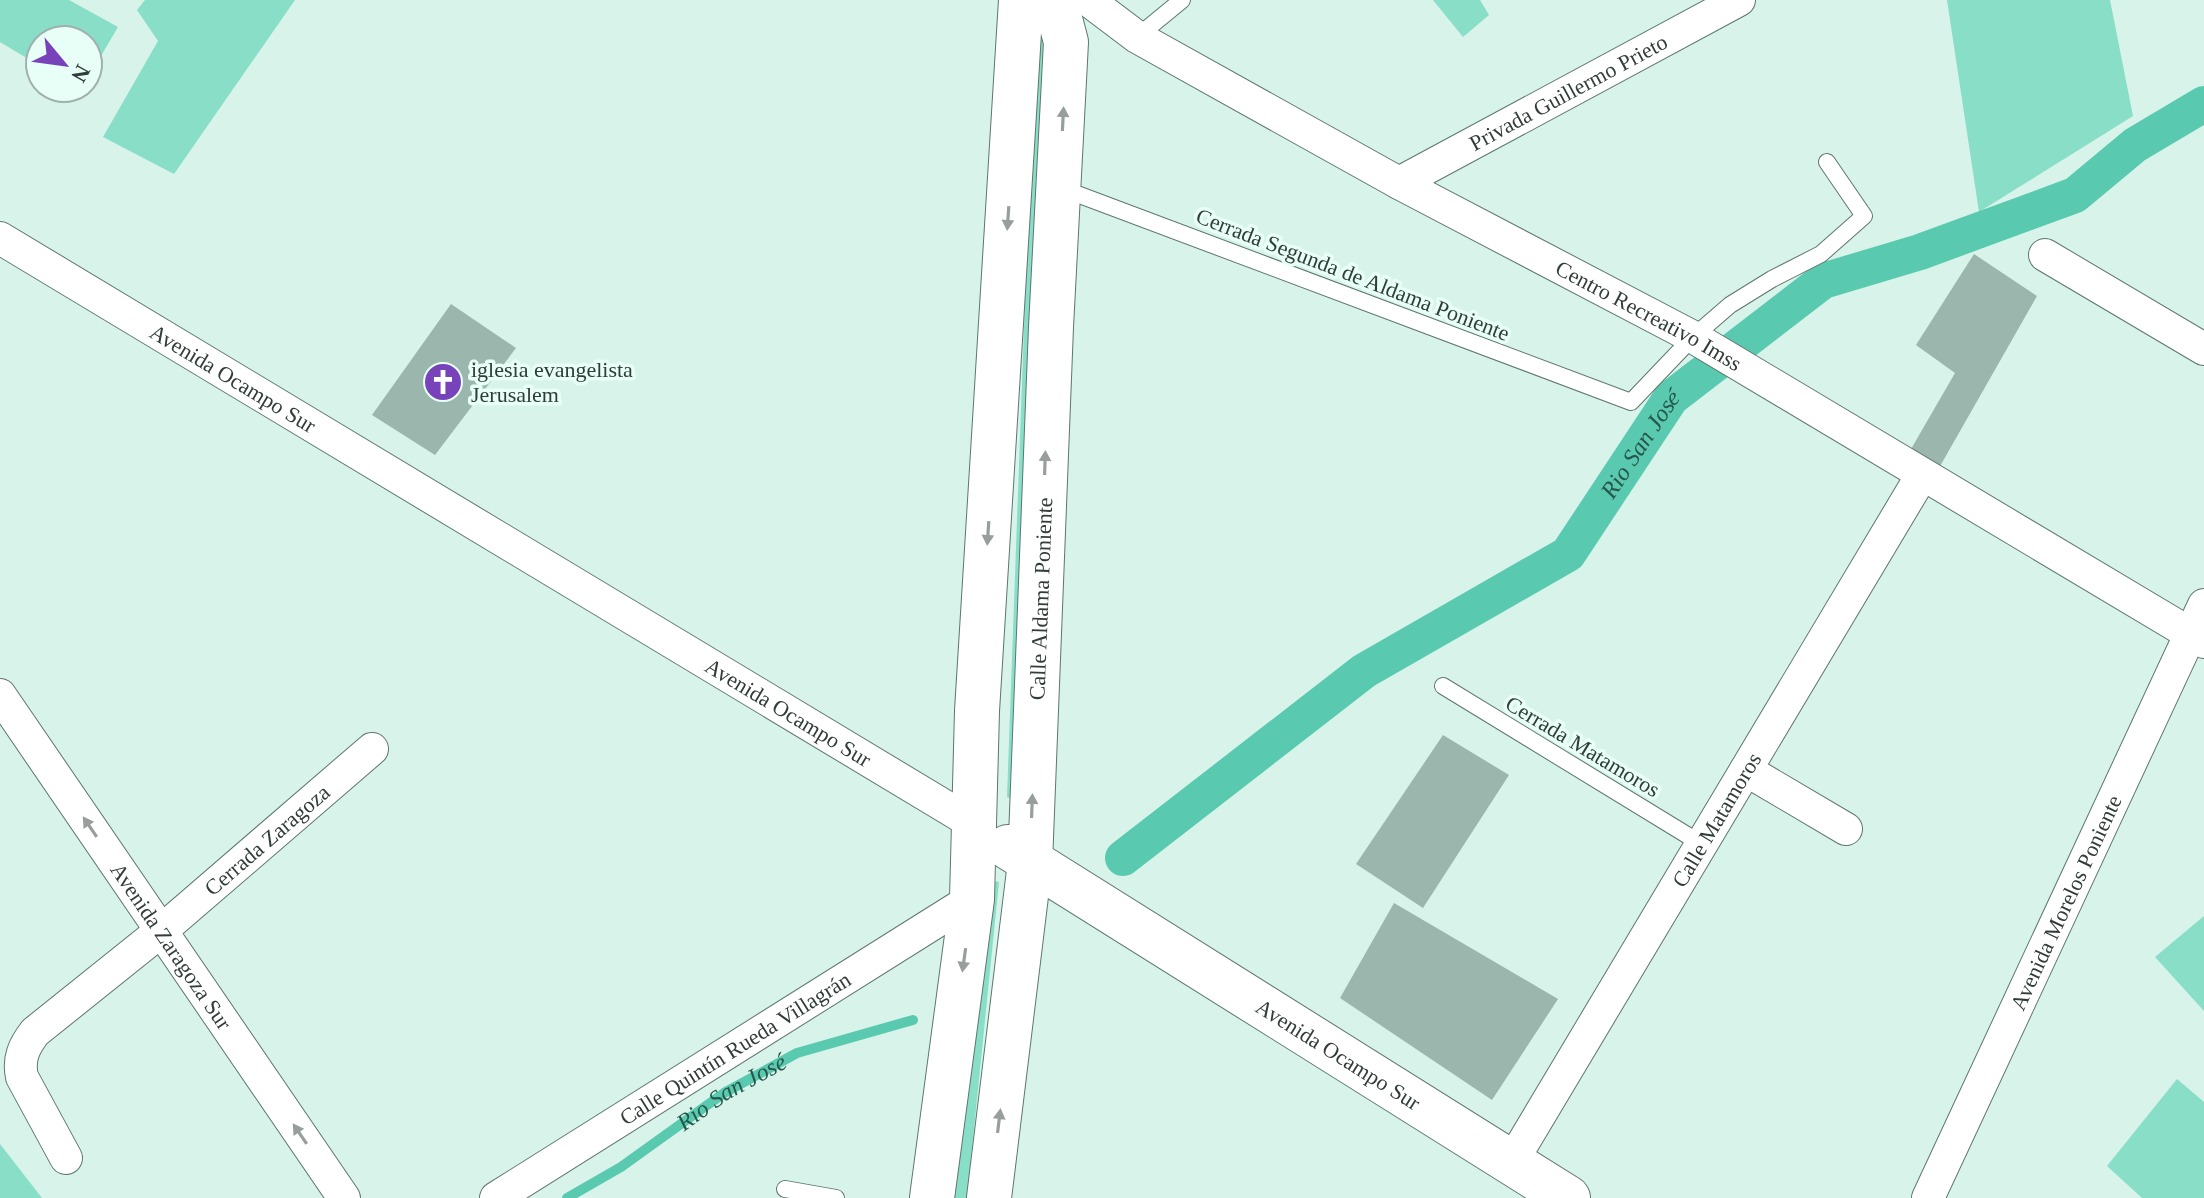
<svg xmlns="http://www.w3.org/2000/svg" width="2204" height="1198" viewBox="0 0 2204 1198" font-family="Georgia,serif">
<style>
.green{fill:#88dec7}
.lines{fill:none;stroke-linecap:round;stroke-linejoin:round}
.stream{stroke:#59caaf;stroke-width:10}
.canal{stroke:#59caaf;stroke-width:36}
.building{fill:#9bb6ad}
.lane-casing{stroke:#5d766e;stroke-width:18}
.street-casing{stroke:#5d766e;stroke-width:34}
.secondary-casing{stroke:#5d766e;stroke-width:46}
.lane{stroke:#fff;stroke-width:16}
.street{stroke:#fff;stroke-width:32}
.secondary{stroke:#fff;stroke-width:44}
.oneway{fill:#989e9c}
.labels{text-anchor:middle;stroke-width:7;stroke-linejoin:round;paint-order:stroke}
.street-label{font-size:22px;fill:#323d3a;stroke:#e8fff8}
.poi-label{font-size:22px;fill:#323d3a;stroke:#e8fff8;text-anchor:start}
.water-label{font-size:24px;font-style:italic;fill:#27574b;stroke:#e8fff8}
</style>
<rect width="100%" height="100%" fill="#d7f3ea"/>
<!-- green -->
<path class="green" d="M0 0H69L118 27 88 78V40H40V66L0 42Z
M145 0H295L174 174 103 137 158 41 137 10Z
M1433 0H1480L1489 15 1463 37Z
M1947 0H2110L2133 116 1979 212Z
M1049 32 1020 801 1007 797 1027 244 1039 34Z
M987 880 999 882 967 1198H954Z
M2204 916V1011L2155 957Z
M2177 1079 2204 1102V1198H2142L2107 1166Z
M0 1144 42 1198H0Z"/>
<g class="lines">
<!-- stream -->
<path class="stream" id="s1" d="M567 1198 621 1167 724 1093 797 1053 913 1020"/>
<!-- canal -->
<path class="canal" id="s2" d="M1123 858 1364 671 1568 554 1671 398 1823 281 1920 252 2075 195 2135 145 2204 104"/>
</g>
<!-- building -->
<path class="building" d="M1974 254 2037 296 1935 475 1907 456 1955 373 1916 345Z
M451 304 516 348 435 455 372 415Z
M1443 735 1509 775 1423 908 1356 864Z
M1394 903 1558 999 1492 1100 1340 998Z"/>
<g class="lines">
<defs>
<path id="lane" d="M1137 37 1182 0
M1061 188 1631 402 1693 337 1730 305 1772 279 1821 254 1864 216 1827 162
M1443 686 1700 843
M785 1189 836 1198"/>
<g id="street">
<path id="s3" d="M1088 0 1137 37 1399 183 1693 337 2204 642"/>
<path id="s4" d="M1399 183 1739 0"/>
<path id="s5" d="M0 238 976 825"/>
<path d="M2045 255 2204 349"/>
<path id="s6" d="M0 695 344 1198"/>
<path d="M1746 770 1846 829"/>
<path id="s7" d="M66 1158 22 1077C18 1059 24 1046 35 1032L161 931 372 749"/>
<path id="s8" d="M1511 1163 1922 475"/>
<path id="s9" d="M496 1198 972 899"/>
<path id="s10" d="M1928 1198 2204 605"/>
</g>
<g id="secondary">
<path id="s11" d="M1008 847 1568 1198"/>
<path d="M932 1198 972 899 977 711 1021 0"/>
<path id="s12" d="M989 1198 1030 863 1051 327 1066 42 1055 0"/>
</g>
</defs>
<!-- lane casing -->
<use href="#lane" class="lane-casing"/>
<!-- street casing -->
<use href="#street" class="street-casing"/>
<!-- secondary casing -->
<use href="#secondary" class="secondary-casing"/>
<!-- lane -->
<use href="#lane" class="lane"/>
<!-- street -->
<use href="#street" class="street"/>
<!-- secondary -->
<use href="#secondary" class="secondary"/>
</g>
<!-- one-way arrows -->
<defs><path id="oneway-solid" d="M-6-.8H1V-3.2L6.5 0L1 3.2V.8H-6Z" transform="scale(2)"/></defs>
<g class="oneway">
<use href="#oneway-solid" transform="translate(1063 119) rotate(-87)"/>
<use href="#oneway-solid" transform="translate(1008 218) rotate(94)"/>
<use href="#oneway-solid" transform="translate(1045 463) rotate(-88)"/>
<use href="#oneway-solid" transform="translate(988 533) rotate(94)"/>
<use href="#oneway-solid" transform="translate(1032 806) rotate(-88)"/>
<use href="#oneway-solid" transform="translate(90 827) rotate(-124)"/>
<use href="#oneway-solid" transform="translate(964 960) rotate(98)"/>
<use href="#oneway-solid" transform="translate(999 1121) rotate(-83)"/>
<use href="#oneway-solid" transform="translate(300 1134) rotate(-124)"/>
</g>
<!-- icons -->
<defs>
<symbol id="church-disc" viewBox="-11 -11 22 22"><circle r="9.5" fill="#7843ba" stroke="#e8fff8"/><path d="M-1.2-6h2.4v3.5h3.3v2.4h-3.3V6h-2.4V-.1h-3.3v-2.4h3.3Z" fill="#fff"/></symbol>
</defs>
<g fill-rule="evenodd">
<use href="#church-disc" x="421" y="360" width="44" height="44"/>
</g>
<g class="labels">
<!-- street labels -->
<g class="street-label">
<text dy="8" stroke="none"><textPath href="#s4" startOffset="192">Privada Guillermo Prieto</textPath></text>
<text transform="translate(1353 274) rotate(21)" y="8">Cerrada Segunda de Aldama Poniente</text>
<text dy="8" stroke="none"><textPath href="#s3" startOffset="644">Centro Recreativo Imss</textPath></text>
<text dy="8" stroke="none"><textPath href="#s5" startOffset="272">Avenida Ocampo Sur</textPath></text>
<text dy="8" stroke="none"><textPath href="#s12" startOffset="602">Calle Aldama Poniente</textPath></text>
<text dy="8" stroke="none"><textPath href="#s5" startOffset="920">Avenida Ocampo Sur</textPath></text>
<text transform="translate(1583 746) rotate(31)" y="8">Cerrada Matamoros</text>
<text dy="8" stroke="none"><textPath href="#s8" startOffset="400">Calle Matamoros</textPath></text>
<text dy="8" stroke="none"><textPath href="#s7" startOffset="442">Cerrada Zaragoza</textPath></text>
<text dy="8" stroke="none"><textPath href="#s10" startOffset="326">Avenida Morelos Poniente</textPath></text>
<text dy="8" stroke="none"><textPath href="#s6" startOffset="304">Avenida Zaragoza Sur</textPath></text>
<text dy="8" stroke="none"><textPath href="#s9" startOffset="282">Calle Quintín Rueda Villagrán</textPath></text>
<text dy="8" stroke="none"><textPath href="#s11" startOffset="390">Avenida Ocampo Sur</textPath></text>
</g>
<!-- poi labels -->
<g class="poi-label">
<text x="471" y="377">iglesia evangelista<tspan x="471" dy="25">Jerusalem</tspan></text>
</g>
<!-- water labels -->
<g class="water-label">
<text dy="8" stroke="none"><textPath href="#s2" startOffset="672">Rio San José</textPath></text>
<text dy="8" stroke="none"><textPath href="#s1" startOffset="196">Rio San José</textPath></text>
</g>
</g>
<!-- north arrow -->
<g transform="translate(64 64) rotate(119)"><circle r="38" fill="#e8fff8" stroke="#9fb1ac" stroke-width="2"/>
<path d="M0-6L14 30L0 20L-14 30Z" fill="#7843ba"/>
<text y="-12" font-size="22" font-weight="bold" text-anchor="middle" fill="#323d3a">N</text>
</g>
</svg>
